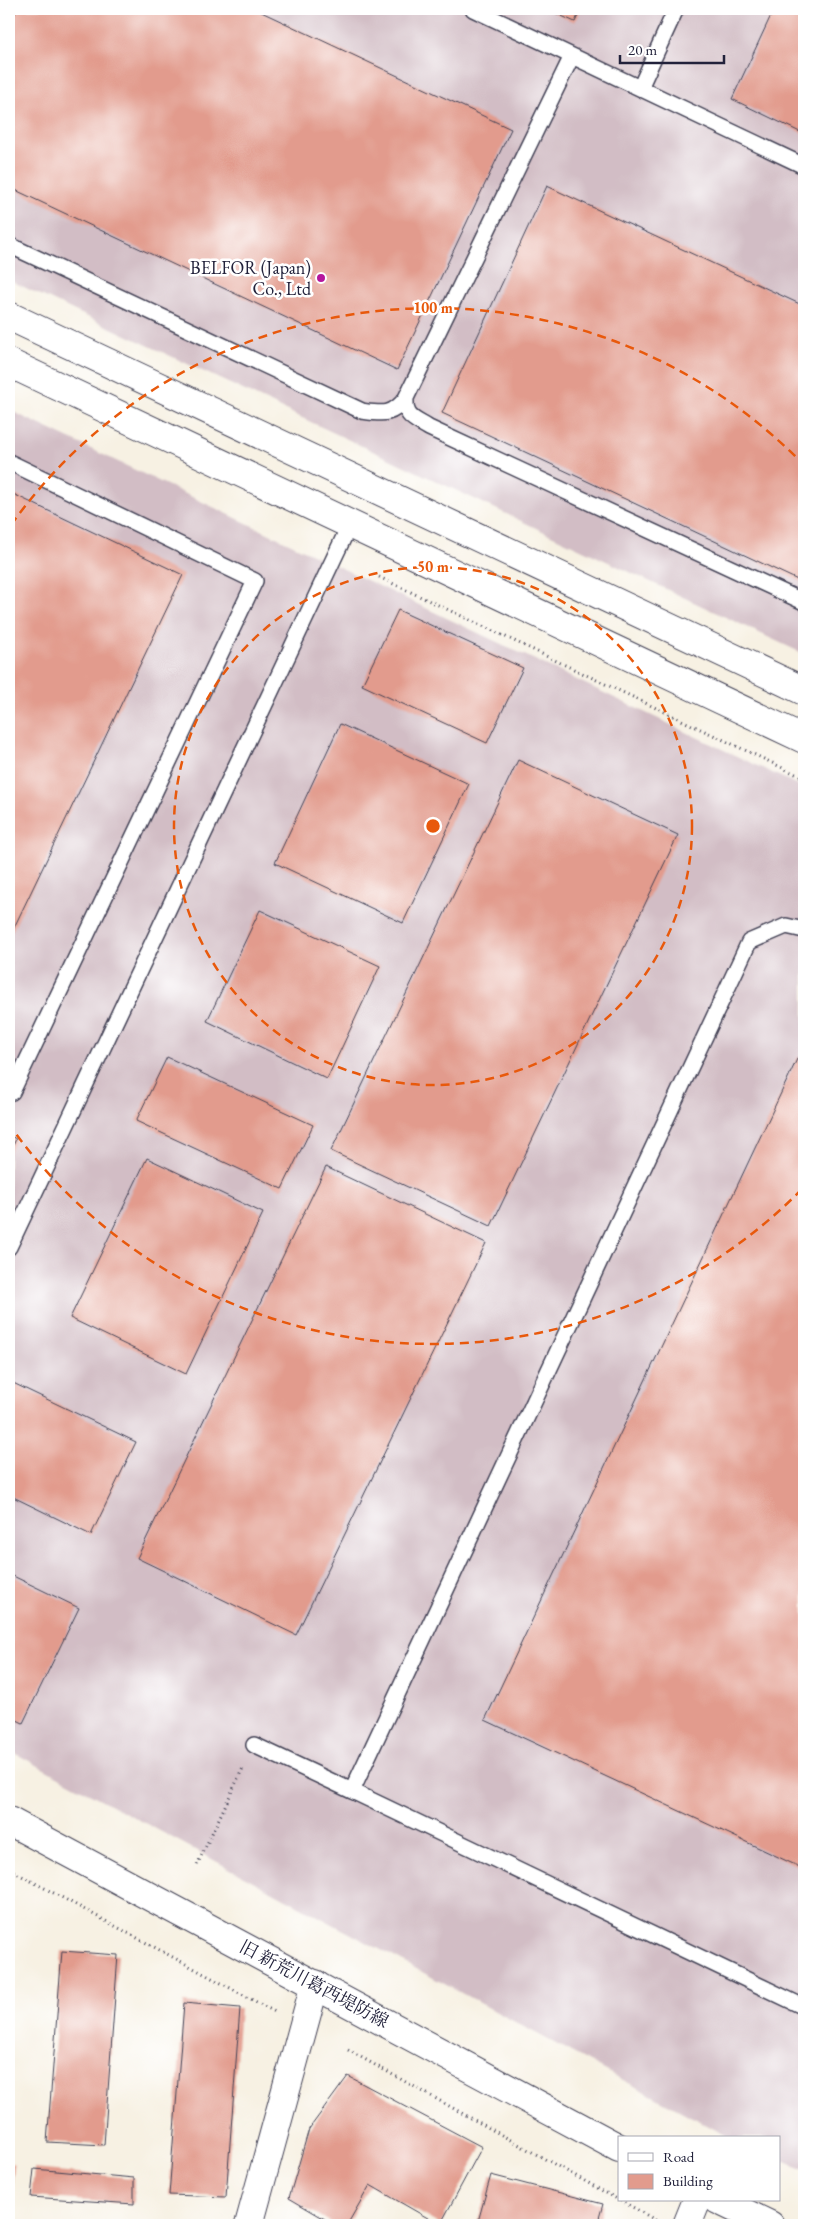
<svg xmlns="http://www.w3.org/2000/svg" width="813" height="2234" viewBox="0 0 813 2234" font-family="'EB Garamond','Noto Serif JP',serif">
<style>
.industrial{fill:#d2bdc5}
.building{fill:#e29b8d}
.lines{fill:none;stroke-linecap:round;stroke-linejoin:round}
.lane-casing{stroke:#424154;stroke-width:18}
.street-casing{stroke:#424154;stroke-width:30}
.secondary-casing{stroke:#424154;stroke-width:30}
.path{stroke:#424154;stroke-width:3;stroke-dasharray:1 4;stroke-linecap:butt}
.lane{stroke:#fff;stroke-width:15}
.street{stroke:#fff;stroke-width:28}
.secondary{stroke:#fff;stroke-width:28}
.ring{fill:none;stroke:#e8590c;stroke-width:2.5;stroke-dasharray:9 6}
.poi-dot{fill:#b5179e;stroke:#fff;stroke-width:2}
.labels{text-anchor:middle;stroke-width:5;stroke-linejoin:round;paint-order:stroke}
.poi-label{font-size:18px;fill:#22223b;stroke:#fff;text-anchor:end}
.street-label{font-size:18px;fill:#22223b;stroke:#fff}
.centre{fill:#e8590c;stroke:#fff;stroke-width:2.5}
.ring-label{font-size:15px;text-anchor:middle;font-weight:bold;fill:#e8590c;stroke:#fff;stroke-width:5;stroke-linejoin:round;paint-order:stroke}
</style>
<rect width="100%" height="100%" fill="#fff"/>
<filter id="ink" filterUnits="userSpaceOnUse"><feTurbulence type="fractalNoise" baseFrequency=".02" numOctaves="2"/><feDisplacementMap in="SourceGraphic" scale="10" xChannelSelector="R" yChannelSelector="G"/><feConvolveMatrix kernelMatrix="1 2 1 2 8 2 1 2 1" color-interpolation-filters="sRGB"/></filter>
<filter id="wash" filterUnits="userSpaceOnUse"><feTurbulence type="fractalNoise" baseFrequency=".0096" numOctaves="4" result="noise"/><feDisplacementMap in="SourceGraphic" scale="20" xChannelSelector="R" yChannelSelector="G"/><feGaussianBlur stdDeviation="1.12" result="paint"/><feColorMatrix in="noise" values="0 0 0 0 0 0 0 0 0 0 0 0 0 0 0 0 0 1.4 0 .05"/><feComposite in="paint" operator="in"/></filter>
<g filter="url(#wash)">
<rect width="100%" height="100%" fill="#f7f1e3"/>
<!-- industrial -->
<path class="industrial" d="M9 9H804V654L9 280Z
M9 410 804 788V2170L779 2159V2138H731L9 1750Z"/>
<g id="blocks">
<!-- building -->
<path class="building" d="M17 9H255L511 129 397 370 9 187V27Z
M546 9H581L575 22Z
M774 9H804V134L732 99Z
M547 186 804 306V583L442 413Z
M9 492 183 575 9 938Z
M398 610 523 668 487 743 362 685Z
M340 724 469 784 403 923 275 863Z
M518 760 678 835 491 1226 331 1151Z
M260 910 380 966 327 1079 207 1021Z
M167 1057 313 1125 282 1189 136 1121Z
M798 1057 804 1060V1869L485 1720Z
M9 1135 16 1139 9 1154Z
M147 1158 263 1213 186 1374 70 1318Z
M326 1167 486 1243 296 1635 137 1558Z
M9 1381 136 1442 91 1535 9 1495Z
M9 1574 79 1608 23 1723 9 1716Z
M62 1951 118 1955 104 2145 47 2142Z
M184 2003 240 2008 226 2197 169 2195Z
M348 2076 482 2147 440 2225 370 2185 347 2225H335L289 2198 309 2129Z
M9 2163 14 2164 10 2219H9Z
M34 2169 134 2178V2204L31 2197Z
M491 2175 603 2204 597 2225H477Z"/>
</g>
</g>
<g filter="url(#ink)">
<use href="#blocks" fill-opacity="0" stroke="#424154" stroke-width="1"/>
<g class="lines">
<defs>
<path id="lane" d="M473 9 804 166
M640 88 676 9
M9 245 362 411C383 414 392 416 406 398L572 56
M406 398C405 418 413 418 429 428L804 602
M9 462 255 581 12 1092 9 1091
M804 930 786 926 749 942 352 1791 804 2007
M9 1247 350 524
M254 1745 352 1791"/>
<path id="street" d="M249 2225 315 1984
M687 2225 697 2200"/>
<path id="secondary" d="M9 316 804 691
M9 363 804 739
M9 1821 619 2148
M718 2200 770 2225"/>
</defs>
<!-- lane casing -->
<use href="#lane" class="lane-casing"/>
<!-- street casing -->
<use href="#street" class="street-casing"/>
<!-- secondary casing -->
<use href="#secondary" class="secondary-casing"/>
<!-- path -->
<path class="path" d="M379 577 804 778
M197 1865 243 1768
M9 1869 275 2012
M348 2050 619 2200
M620 2200 657 2221"/>
<!-- lane -->
<use href="#lane" class="lane"/>
<!-- street -->
<use href="#street" class="street"/>
<!-- secondary -->
<use href="#secondary" class="secondary"/>
</g>
</g>
<!-- distance rings -->
<g class="ring">
<circle cx="433" cy="826" r="259"/>
<path d="M802 1189A518 518 0 0 1 11 1127M11 525A518 518 0 0 1 802 463"/>
</g>
<!-- markers -->
<circle class="poi-dot" cx="321" cy="278" r="5"/>
<g class="labels">
<!-- poi labels -->
<g class="poi-label">
<text x="311" y="274">BELFOR (Japan)<tspan x="311" dy="21">Co., Ltd</tspan></text>
</g>
<!-- street labels -->
<g class="street-label">
<text transform="translate(314 1984) rotate(28)" y="6">旧 新荒川葛西堤防線</text>
</g>
</g>
<circle cx="433" cy="826" r="8" class="centre"/>
<g class="ring-label">
<text x="433" y="313">100 m</text>
<text x="433" y="572">50 m</text>
</g>
<!-- margin -->
<rect width="813" height="2234" fill="none" stroke="#fff" stroke-width="30"/>
<!-- legend -->
<rect x="618" y="2136" width="162" height="65" fill="#ffffff" stroke="#a7a7b1"/>
<rect x="628" y="2153" width="25" height="8" fill="#ffffff" stroke="#a7a7b1"/>
<text x="663" y="2162" font-size="15" fill="#22223b">Road</text>
<rect x="628" y="2174" width="25" height="15" fill="#e29b8d" stroke="#a7a7b1"/>
<text x="663" y="2186" font-size="15" fill="#22223b">Building</text>
<!-- scale -->
<path d="M620 55v8h104v-8" fill="none" stroke="#22223b" stroke-width="2.5"/>
<text x="628" y="55" font-size="15" fill="#22223b" stroke="#ffffff" stroke-width="4" paint-order="stroke">20 m</text>
</svg>
